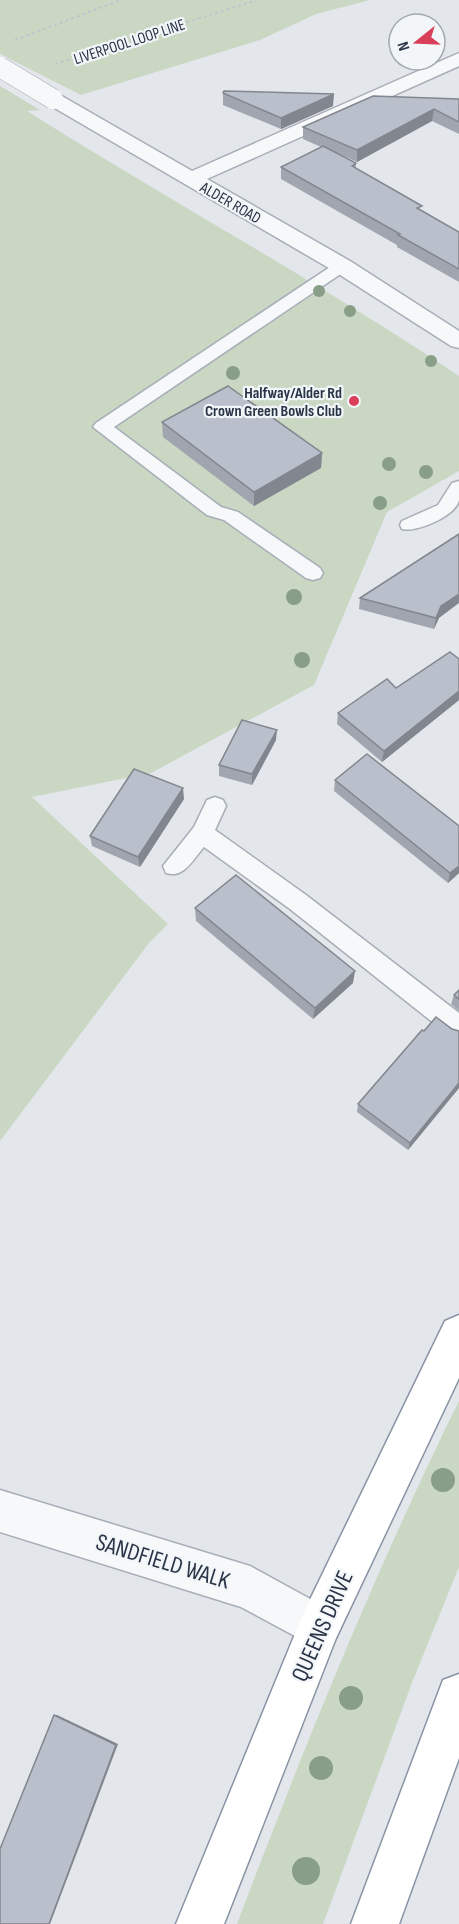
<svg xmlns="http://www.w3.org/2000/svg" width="459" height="1924" viewBox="0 0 459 1924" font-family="'Sofia Sans Condensed',sans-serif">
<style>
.green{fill:#c9d7c3}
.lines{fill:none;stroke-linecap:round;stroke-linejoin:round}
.lane-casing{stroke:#a7aeb7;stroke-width:3}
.street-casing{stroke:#a7aeb7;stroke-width:3}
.highway-casing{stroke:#8994a4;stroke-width:3}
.path{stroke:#c1c5cb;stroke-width:2;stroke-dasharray:3 3;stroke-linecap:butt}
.lane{fill:#f6f8fa;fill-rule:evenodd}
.street{fill:#f6f8fa;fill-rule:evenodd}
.highway{fill:#fff;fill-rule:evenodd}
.street-bridge-casing{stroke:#a7aeb7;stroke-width:21;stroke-linecap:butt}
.street-bridge{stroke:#f6f8fa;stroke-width:20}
.tree{fill:#889e87}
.wall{fill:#a0a5af}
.shaded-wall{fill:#82868e}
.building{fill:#bac0cb;stroke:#82868e;stroke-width:1.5}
.poi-dot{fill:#da3f59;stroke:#f3f6f9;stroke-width:2}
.labels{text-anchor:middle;stroke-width:4.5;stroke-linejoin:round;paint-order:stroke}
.far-street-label{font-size:16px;fill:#293446;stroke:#f3f6f9}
.far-poi-label{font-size:16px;font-weight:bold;fill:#293446;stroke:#f3f6f9;text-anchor:end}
.near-street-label{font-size:24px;fill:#293446;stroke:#f3f6f9}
</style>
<rect width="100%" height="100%" fill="#e3e7ec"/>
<!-- green -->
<path class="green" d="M0 0H370L316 14 260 40 81 95 0 54Z
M0 86 40 110 27 111C170 201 319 282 459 376V471L387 512 314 685 151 773 32 797 168 924 149 943 0 1141Z
M459 1401V1567L413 1680 323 1924H237C304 1747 375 1571 459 1401Z"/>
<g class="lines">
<defs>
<path id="lane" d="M342 261 348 263 350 266 348 269 114 427 221 507 238 512 320 568 323 573 320 578 313 580 306 578 224 520 207 515 93 427 96 423 336 263Z
M459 481C459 487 459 495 459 500 456 516 416 533 402 529L400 525 402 521 438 505 452 483Z
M215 797 223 800 226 806 215 830 306 895 459 1013V1039L450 1036 290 909 204 847C193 859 184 879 166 873L163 866 194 827 207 800Z"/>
<path id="street" d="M459 53V66L207 179 350 261 459 331V348L451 346 334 271 46 103 43 99 46 95H60L192 171Z
M0 1490 250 1566 334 1612 341 1627 334 1642 319 1649 241 1607 0 1532Z"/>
<path id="highway" d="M459 1315V1378L336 1638 224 1924H176L304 1612 445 1321Z
M459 1674V1758L399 1924H351L443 1680Z"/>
</defs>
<!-- lane casing -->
<use href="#lane" class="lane-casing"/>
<!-- street casing -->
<use href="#street" class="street-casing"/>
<!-- highway casing -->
<use href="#highway" class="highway-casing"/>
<!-- path -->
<path class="path" d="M15 40 121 0
M55 64 257 0"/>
<!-- lane -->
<use href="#lane" class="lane"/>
<!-- street -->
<use href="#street" class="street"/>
<!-- highway -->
<use href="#highway" class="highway"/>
<defs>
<path id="street-bridge" d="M0 67 53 99"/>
</defs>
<!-- street-bridge casing -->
<use href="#street-bridge" class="street-bridge-casing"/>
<!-- street-bridge -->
<use href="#street-bridge" class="street-bridge"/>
</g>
<!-- trees -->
<g class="tree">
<circle cx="319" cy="291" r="6"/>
<circle cx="350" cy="311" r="6"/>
<circle cx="431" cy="361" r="6"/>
<circle cx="233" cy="373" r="7"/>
<circle cx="389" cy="464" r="7"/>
<circle cx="426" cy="472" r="7"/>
<circle cx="380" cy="503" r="7"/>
<circle cx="294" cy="597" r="8"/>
<circle cx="302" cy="660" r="8"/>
<circle cx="443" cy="1480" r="12"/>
<circle cx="351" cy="1698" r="12"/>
<circle cx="321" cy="1768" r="12"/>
<circle cx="306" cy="1871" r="14"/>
</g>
<!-- wall -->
<path class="wall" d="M223 93 333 106 281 129 223 105Z
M459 99V134L432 121 357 162 340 154 356 163V168L421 210 459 232V282L397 247V245L281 179V167L321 147 303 139V127Z
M162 422 322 453 321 468 254 506 163 437Z
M360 598 439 618 434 629 359 609Z
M459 659V700L382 762 337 724 338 713 396 688Z
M276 740 252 785 219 776V765Z
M335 780 459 873 448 883 334 791Z
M184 799 140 867 92 846 90 836Z
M195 908 353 983 313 1019 196 921Z
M459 990V1011L451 1004 454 995Z
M452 1029 459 1031V1088L408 1150 357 1112 358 1104 424 1031Z"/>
<!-- shaded-wall -->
<path class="shaded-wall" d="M334 94 333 106 281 129V118Z
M434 109 432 121 357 162V150Z
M322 453 321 468 254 506V492Z
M459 594V603L439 618 434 629 436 618 441 606Z
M459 691V700L382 762 384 751Z
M277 730 276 740 252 785V774Z
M183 788 184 799 140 867 138 857Z
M459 866V873L448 883 450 873Z
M355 971 353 983 313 1019 315 1008Z
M459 1083V1088L408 1150 410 1143Z
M54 1715H57L118 1744 50 1924H49Z"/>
<!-- building -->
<path class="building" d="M224 91 334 94 281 118 223 93Z
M373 96 459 99V122L434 109 357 150 303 127Z
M323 146 356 163 352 166 422 206 417 208 459 232V269L398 235 400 234 281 167Z
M228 386 322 453 254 492 162 422Z
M459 534V594L441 606 436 618 360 598Z
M450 652 459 659V691L384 751 338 713 387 679 396 688Z
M242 720 277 730 252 774 219 765Z
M367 754 459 826V866L450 873 335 780Z
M134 769 183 788 138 857 90 836Z
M236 875 355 971 315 1008 195 908Z
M459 990V999L454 995Z
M436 1017 452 1029 459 1031V1083L410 1143 358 1104 422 1030 424 1031Z
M54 1715 116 1745 49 1924H0V1849Z"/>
<!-- markers -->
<circle class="poi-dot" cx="354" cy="401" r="6"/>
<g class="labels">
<!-- far-street labels -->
<g class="far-street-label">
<text transform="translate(129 41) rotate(-18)" y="6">LIVERPOOL LOOP LINE</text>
<text transform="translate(231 202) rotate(30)" y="6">ALDER ROAD</text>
</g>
<!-- far-poi labels -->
<g class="far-poi-label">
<text x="342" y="398">Halfway/Alder Rd<tspan x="342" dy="18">Crown Green Bowls Club</tspan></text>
</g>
<!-- near-street labels -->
<g class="near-street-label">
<text transform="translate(163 1561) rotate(17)" y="8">SANDFIELD WALK</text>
<text transform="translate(322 1626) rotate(-66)" y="8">QUEENS DRIVE</text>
</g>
</g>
<!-- north arrow -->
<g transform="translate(417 42) rotate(252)"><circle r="28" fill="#f3f6f9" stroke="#a2a8b1" stroke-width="1.5"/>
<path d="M0-4.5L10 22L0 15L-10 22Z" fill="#da3f59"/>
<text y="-9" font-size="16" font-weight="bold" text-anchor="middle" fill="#293446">N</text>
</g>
</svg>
